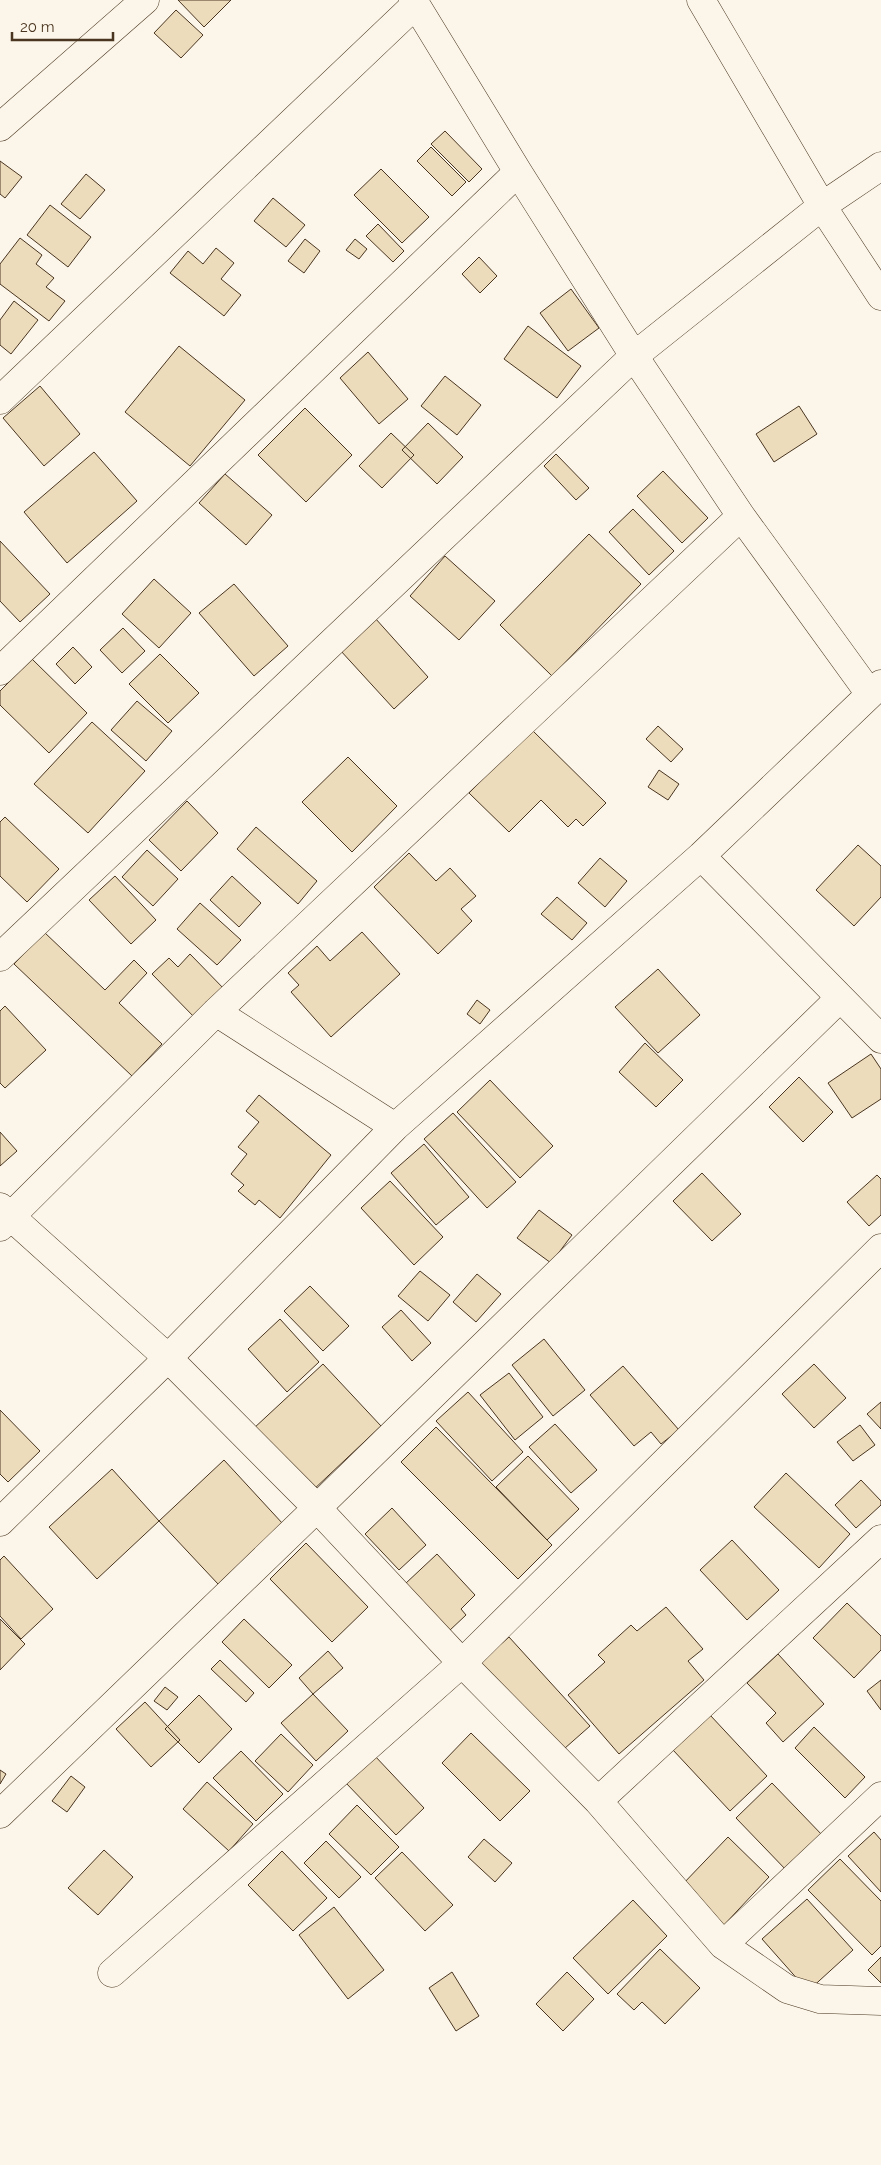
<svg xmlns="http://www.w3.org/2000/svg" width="881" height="2165" viewBox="0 0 881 2165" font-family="Raleway,sans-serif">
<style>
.building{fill:#ecdcbc;stroke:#4a3520}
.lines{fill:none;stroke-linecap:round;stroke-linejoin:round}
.minor-casing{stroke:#4a3520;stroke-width:29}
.minor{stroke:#fbf6e9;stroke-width:28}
</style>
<rect width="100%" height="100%" fill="#fbf6e9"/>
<!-- building -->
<path class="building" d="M178 0H231L204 27Z
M176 10 203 35 181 58 154 33Z
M445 131 482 169 469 182 431 144Z
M431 147 466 182 452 196 417 161Z
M0 161 22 177 5 198 0 194Z
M381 169 429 217 402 243 354 195Z
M86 174 105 190 80 219 61 204Z
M273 198 305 225 286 247 254 221Z
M50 205 91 237 68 267 27 235Z
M378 224 404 251 393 262 366 236Z
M20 238 42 255 36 264 54 278 46 287 65 301 49 321 0 284V264Z
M305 239 320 251 304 273 288 261Z
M355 239 367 249 359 259 346 250Z
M216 248 234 263 221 279 241 295 224 316 170 273 188 251 203 264Z
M479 257 497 276 480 293 462 274Z
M571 289 599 328 568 351 540 313Z
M14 301 38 320 11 354 0 345V320Z
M528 326 581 366 557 398 504 359Z
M179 346 245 400 190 466 125 412Z
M368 352 408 399 379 424 340 378Z
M445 376 481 405 457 435 421 406Z
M40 386 80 434 44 466 3 418Z
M799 406 817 434 774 462 756 434Z
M305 408 352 455 306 502 258 455Z
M428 423 463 457 437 484 402 450Z
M391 433 414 455 382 488 359 466Z
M94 452 137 501 67 563 24 512Z
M556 454 589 488 576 500 544 466Z
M663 471 708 518 682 543 637 496Z
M225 474 272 515 246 545 199 503Z
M633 509 674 551 649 575 609 532Z
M589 534 641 584 552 676 500 625Z
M0 541 50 594 20 622 0 601Z
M445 556 495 601 459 640 410 596Z
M154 579 191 613 159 648 122 614Z
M234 584 288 646 254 676 199 613Z
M375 618 428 677 394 709 340 650Z
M123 628 145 651 122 673 100 650Z
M73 647 92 667 75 684 56 664Z
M160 654 199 693 168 723 129 684Z
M32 659 87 713 49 753 0 705V691Z
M137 701 172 731 146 761 111 730Z
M92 722 145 771 88 833 34 784Z
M658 726 683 749 671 762 646 739Z
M532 730 606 803 583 826 576 819 568 827 541 800 509 832 469 793Z
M348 757 397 806 352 852 302 802Z
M659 770 679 784 668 800 648 787Z
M187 801 218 833 181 871 149 840Z
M5 817 59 869 27 902 0 876V822Z
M256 827 317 881 298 904 237 849Z
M858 845 881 866V897L854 926 816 890Z
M147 850 178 879 153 906 122 877Z
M409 853 436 881 450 868 476 896 461 909 472 921 438 954 374 887Z
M600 858 627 881 605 907 578 883Z
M115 876 156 920 131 944 89 900Z
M232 876 261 903 239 927 210 900Z
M557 897 587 923 572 940 541 914Z
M200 903 241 940 217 965 177 929Z
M44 932 105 990 134 960 147 973 119 1003 162 1044 132 1076 14 964Z
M362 932 400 974 331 1037 291 992 299 985 288 973 317 946 330 961Z
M190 954 227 992 198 1021 152 974 169 958 178 967Z
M658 969 700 1015 658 1053 615 1007Z
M477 1000 490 1010 480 1024 467 1014Z
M5 1006 46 1050 5 1088 0 1083V1011Z
M645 1043 683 1080 656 1107 619 1072Z
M871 1054 881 1069V1099L852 1118 828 1083Z
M799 1077 833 1112 803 1142 769 1107Z
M490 1080 553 1146 520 1178 457 1112Z
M259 1095 331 1155 280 1218 259 1200 255 1205 238 1191 244 1185 231 1174 247 1154 238 1147 259 1122 246 1111Z
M453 1113 516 1182 487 1208 424 1139Z
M0 1132 17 1151 0 1166Z
M424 1144 469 1197 436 1225 391 1173Z
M702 1173 741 1214 712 1241 673 1201Z
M877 1175 881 1179V1215L869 1226 847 1202Z
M390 1181 443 1237 414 1265 361 1208Z
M539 1210 572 1235 551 1263 517 1238Z
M420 1271 450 1295 428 1321 398 1296Z
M477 1274 501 1294 476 1322 453 1302Z
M310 1286 349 1326 323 1351 284 1311Z
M401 1310 431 1343 412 1361 382 1327Z
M280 1319 319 1362 287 1392 248 1349Z
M544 1339 585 1390 553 1416 512 1365Z
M323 1364 381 1426 311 1492 253 1429Z
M814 1364 846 1398 814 1428 782 1394Z
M623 1366 679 1430 661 1444 651 1432 634 1446 590 1395Z
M509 1373 543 1417 515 1440 480 1395Z
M468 1392 523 1452 492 1481 436 1421Z
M881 1402V1429L867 1414Z
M0 1410 40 1451 8 1482 0 1474Z
M555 1424 597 1470 571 1493 529 1447Z
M860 1425 875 1445 853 1461 837 1442Z
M436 1427 552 1545 518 1579 401 1462Z
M528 1456 579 1509 547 1540 496 1487Z
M224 1460 283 1524 218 1584 159 1521Z
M112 1469 159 1521 97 1579 49 1527Z
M786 1473 850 1534 819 1568 754 1507Z
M861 1480 881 1501V1505L856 1528 835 1505Z
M392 1508 426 1545 399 1570 365 1534Z
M732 1540 779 1590 747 1620 700 1570Z
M306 1543 368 1607 332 1642 270 1579Z
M437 1554 475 1595 461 1609 466 1615 449 1631 405 1584Z
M4 1556 53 1609 21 1639 0 1616V1560Z
M847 1603 881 1636V1650L854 1678 813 1638Z
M666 1607 703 1649 688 1661 704 1680 619 1754 568 1695 605 1662 598 1655 631 1625 637 1631Z
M0 1619 25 1644 0 1670Z
M244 1619 292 1665 269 1688 222 1642Z
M509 1637 590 1726 556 1756 476 1666Z
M328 1651 343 1668 313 1694 299 1678Z
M778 1654 824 1704 783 1742 766 1723 776 1713 747 1683Z
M220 1660 254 1693 246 1702 211 1669Z
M881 1680V1710L867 1691Z
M165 1687 178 1697 167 1710 154 1701Z
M313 1694 348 1731 316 1761 281 1723Z
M199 1695 232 1729 199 1763 165 1729Z
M145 1702 180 1740 151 1767 116 1729Z
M710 1715 767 1776 730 1811 673 1750Z
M814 1727 865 1777 845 1798 795 1748Z
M471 1733 530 1791 500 1821 442 1763Z
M281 1734 313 1765 288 1792 255 1761Z
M241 1751 283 1794 256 1821 213 1778Z
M374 1755 424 1808 396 1835 345 1782Z
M0 1770 6 1774 0 1784Z
M71 1776 85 1787 67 1812 52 1801Z
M207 1782 253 1824 229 1851 183 1809Z
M772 1783 824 1837 788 1872 736 1818Z
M357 1805 399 1847 371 1875 329 1834Z
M874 1832 881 1840V1892L848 1856Z
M728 1837 769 1877 723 1926 681 1886Z
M484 1839 512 1863 495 1882 468 1857Z
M326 1841 361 1877 339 1898 304 1863Z
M104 1850 133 1877 98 1915 68 1888Z
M282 1851 327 1898 293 1931 248 1885Z
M402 1852 453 1905 425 1931 375 1878Z
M840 1859 881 1901V1946L872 1955 808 1890Z
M807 1899 853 1950 808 1991 762 1939Z
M633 1900 667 1936 608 1994 573 1958Z
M334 1907 384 1970 348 1999 299 1935Z
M660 1949 700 1988 665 2024 642 2002 634 2010 617 1994Z
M881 1957V1983L868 1970Z
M452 1972 479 2016 456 2031 429 1988Z
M567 1972 594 1999 563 2031 536 2004Z"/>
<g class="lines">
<defs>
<path id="minor" d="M413 0 518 172 634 356 741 516 870 694
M701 0 822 206 881 296
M0 127 145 0
M0 400 415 5
M0 671 518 172
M701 856 881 1039
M0 957 634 356 822 206 881 166
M216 1012 395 1127
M0 1207 168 1358 317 1508 462 1663 598 1801 723 1945 787 1989 820 1999 881 2001
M0 1227 216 1012 741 516
M0 1522 168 1358 395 1127 701 856 881 684
M598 1801 881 1539
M0 1814 317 1508 839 999
M723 1945 881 1796
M112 1973 462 1663 881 1248"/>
</defs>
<!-- minor casing -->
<use href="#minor" class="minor-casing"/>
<!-- minor -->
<use href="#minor" class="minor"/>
</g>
<!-- scale -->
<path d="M12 32v8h101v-8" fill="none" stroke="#4a3520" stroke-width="2.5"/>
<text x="20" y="32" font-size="15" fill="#4a3520" stroke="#fbf6e9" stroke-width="4" paint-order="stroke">20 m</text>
</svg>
